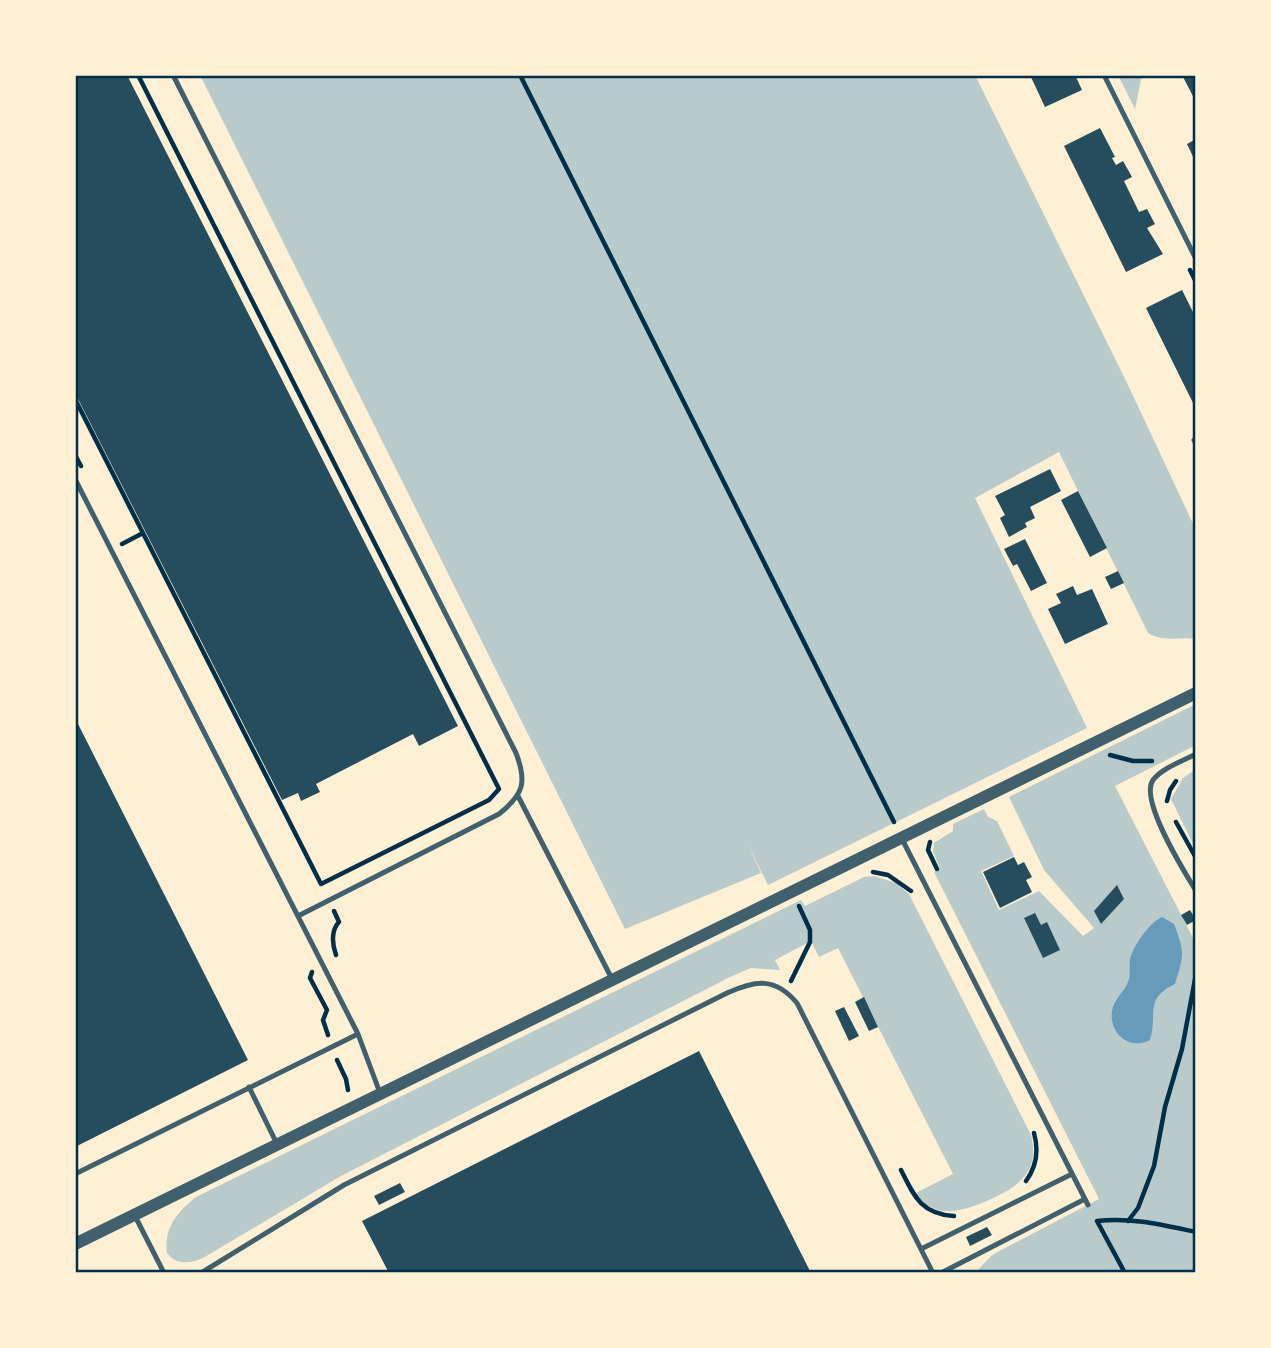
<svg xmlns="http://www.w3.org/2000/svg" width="1271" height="1348" viewBox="0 0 1271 1348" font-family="Spectral,serif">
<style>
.green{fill:#b9caca}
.water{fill:#669bbc}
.building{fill:#264d5e}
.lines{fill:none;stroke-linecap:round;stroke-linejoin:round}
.path{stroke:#003049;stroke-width:4.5}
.service{stroke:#3f606c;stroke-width:5}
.tertiary{stroke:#3f606c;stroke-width:12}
.neatline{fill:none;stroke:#003049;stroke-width:2.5}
</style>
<rect width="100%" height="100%" fill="#fdf0d5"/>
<!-- green -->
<path class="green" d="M200 75H975L1128 385 1196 530V639C1178 636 1164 643 1148 633L1059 452 975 498 1087 728 768 885 747 843 761 873 625 929Z
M1118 75H1142L1135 109Z
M1196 704V745L1115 786 1196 944V1273H975L991 1256 1001 1250 1099 1199 934 872 940 868 933 852 934 843 953 831V824L984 809 988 817 997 821 1014 856 981 871 999 910 1039 891 1083 936 1094 928 1044 870 1009 797Z
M1196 769V850L1171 799 1183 778Z
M874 876 896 883 909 894 1031 1135C1040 1172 1019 1186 989 1200 964 1211 934 1221 916 1193L953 1174 838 948 819 957 811 941 775 960 780 970 751 968 732 976 341 1176 203 1258C190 1264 176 1265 167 1253 164 1228 177 1212 196 1197L801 900 805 906 864 877Z"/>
<!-- water -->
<path class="water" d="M1162 917 1174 924C1185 953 1184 955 1175 984 1144 999 1158 1012 1150 1040 1129 1051 1109 1033 1112 1011 1114 999 1124 992 1128 982 1131 976 1129 967 1130 960 1132 947 1150 922 1162 917Z"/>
<!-- building -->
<path class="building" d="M75 75H127L458 726 419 746 413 734 316 784 320 792 301 801 298 793 282 800 75 393Z
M1030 75H1075L1082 90 1045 107Z
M1182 75H1196V102Z
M1100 128 1115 157 1112 158 1116 165 1123 161 1132 177 1124 181 1139 212 1147 209 1155 224 1147 228 1163 254 1126 272 1064 146Z
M1196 139V163L1187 144Z
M1182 290 1196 318V409L1146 308Z
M1050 469 1061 491 1030 507 1035 518 1025 523 1027 527 1009 537 1000 518 1005 515 995 496Z
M1078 491 1107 548 1090 557 1061 500Z
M1025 539 1047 583 1031 591 1017 564 1013 566 1004 549Z
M1118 571 1124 583 1111 589 1105 577Z
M1073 586 1077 595 1092 589 1108 624 1065 644 1048 609 1061 603 1056 594Z
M75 718 248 1060 75 1147Z
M1014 857 1018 865 1024 862 1032 877 1026 880 1032 892 1000 908 983 872Z
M1117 885 1124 899 1101 924 1094 911Z
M1190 910 1196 920 1187 925 1181 915Z
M1035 913 1041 925 1047 922 1060 950 1043 958 1024 918Z
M864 997 878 1027 869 1031 855 1002Z
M844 1007 859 1036 849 1041 835 1011Z
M699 1051 811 1273H389L362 1221Z
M400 1183 405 1192 379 1205 374 1196Z
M987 1227 992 1235 970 1246 966 1237Z"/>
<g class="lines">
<!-- path -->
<path class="path" d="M138 75 499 789 489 800 321 884
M520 75 894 822
M1190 270 1196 282
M75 399 321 884
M75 455 81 466
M122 544 143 533
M1110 755 1133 761H1152
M1167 801 1170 790 1176 781
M1176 822 1196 858
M930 842 928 850 937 869
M873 872 888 875 911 891
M334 911 339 922C331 930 332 944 336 955
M312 972 310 978 327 1010 323 1020 328 1035
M791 981 810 942V930L799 906
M337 1060 346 1079 348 1090
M901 1170C914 1196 921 1214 954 1216
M1026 1181C1037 1166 1039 1151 1034 1133
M1097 1221C1131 1217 1163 1225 1196 1232
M1097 1221 1125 1273
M1128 1221 1138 1208 1154 1166 1165 1107 1182 1049 1196 974"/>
<!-- service -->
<path class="service" d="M173 75 516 753C527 782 524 794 499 814L298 916
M1104 75 1196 259
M1194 440 1196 443
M75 479 358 1034 380 1093
M1196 754C1183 761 1162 768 1153 780 1139 800 1184 871 1196 891
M518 796 612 979
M902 839 1088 1205
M249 1087 277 1144
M75 1174 358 1034
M135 1216 164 1273
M921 1249 1072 1174
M201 1273 344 1185 727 993C756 980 775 977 797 1003L933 1273
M941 1273 1085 1199"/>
<!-- tertiary -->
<path class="tertiary" d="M75 1244 1196 693"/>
</g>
<!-- border -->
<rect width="1271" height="1348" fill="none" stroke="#fdf0d5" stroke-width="154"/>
<rect x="77" y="77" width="1117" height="1194" class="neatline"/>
</svg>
